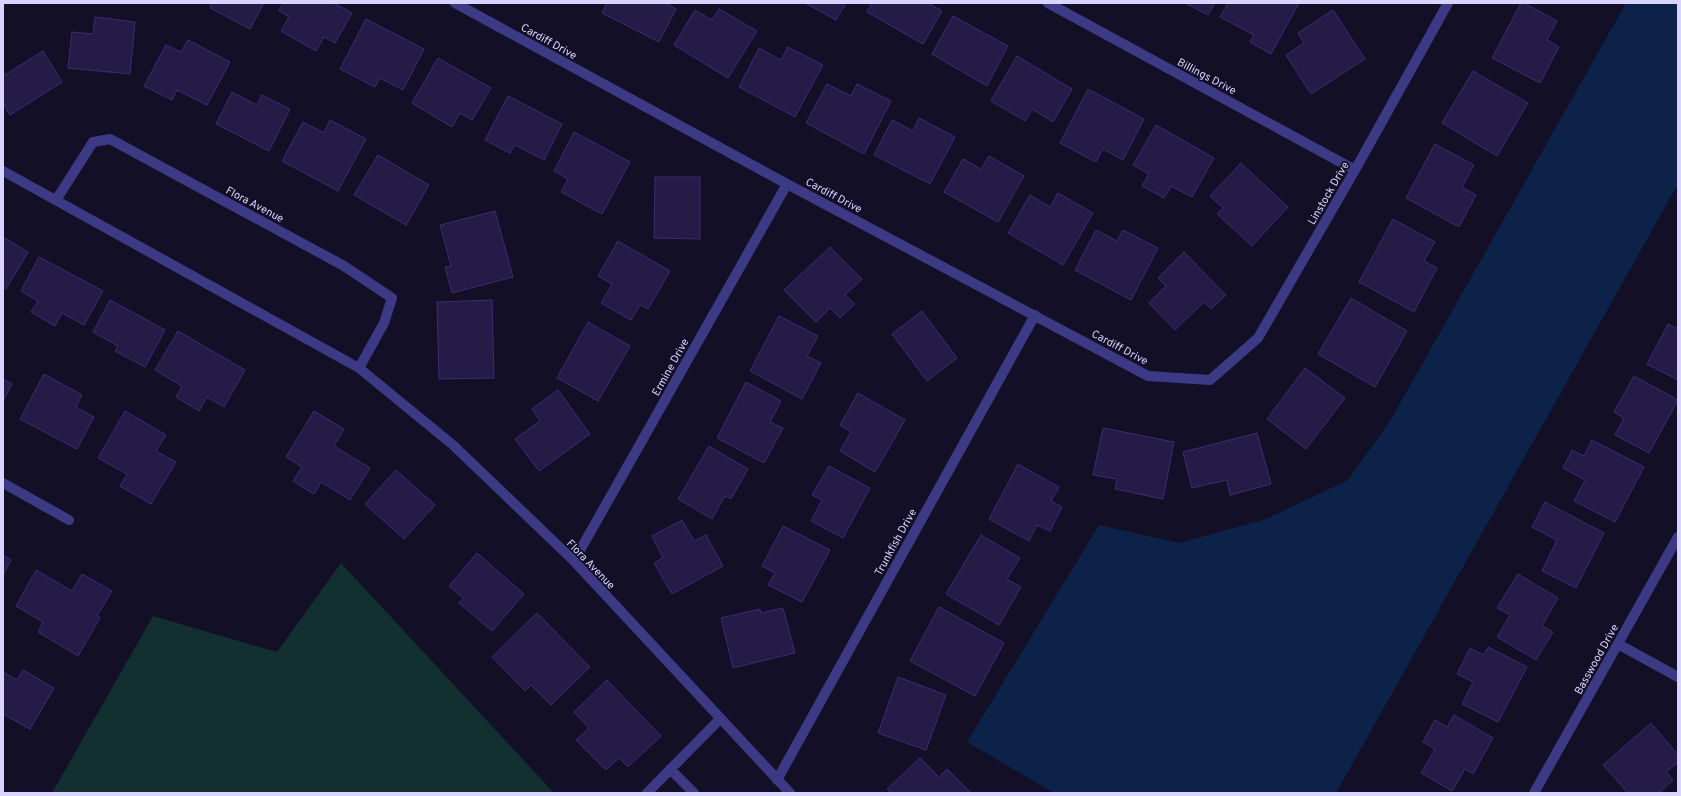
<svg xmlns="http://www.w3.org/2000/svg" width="1681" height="796" viewBox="0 0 1681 796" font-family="Overpass,sans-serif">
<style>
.green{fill:#12302f}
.water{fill:#0c2248}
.building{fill:#241b47;stroke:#3b2d73}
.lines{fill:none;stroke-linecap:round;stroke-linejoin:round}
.minor{stroke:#3d3a85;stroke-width:10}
.labels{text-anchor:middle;stroke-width:3.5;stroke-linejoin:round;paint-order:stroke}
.street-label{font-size:11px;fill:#d9d4ff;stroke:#130f26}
</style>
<rect width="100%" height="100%" fill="#130f26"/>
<!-- green -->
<path class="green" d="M341 563 554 793H52L153 616 277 652Z"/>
<!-- water -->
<path class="water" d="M1626 3H1678V184L1336 793H1054L967 742 1099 525 1179 543 1266 519 1348 480 1390 421Z"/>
<!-- building -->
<path class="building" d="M212 3H264L250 29 210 8Z
M283 3H334L352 13 335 43 324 37 316 51 281 31 289 17 279 11Z
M607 3H665L676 9 659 42 602 13Z
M805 3H846L836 20Z
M872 3H928L942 11 923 44 867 12Z
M1185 3H1215L1208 15Z
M1228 3H1299L1271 54 1250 42 1254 35 1220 17Z
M1521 3H1524L1557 21 1547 40 1559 47 1540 83 1492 58Z
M719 9 757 31 728 78 674 45 695 10 712 20Z
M1333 10 1365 59 1311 94 1286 55 1304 43 1298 33Z
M953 16 1008 46 987 86 932 54Z
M95 17 135 22 130 74 68 68 72 32 93 34Z
M366 19 424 49 403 90 380 78 375 87 340 69Z
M188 40 230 62 207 105 177 90 172 100 144 86 166 45 181 52Z
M788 47 823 65 795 117 739 87 759 48 781 60Z
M43 51 62 82 10 115 3 104V76Z
M1017 56 1072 89 1053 122 1032 109 1025 121 991 101Z
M438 58 491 88 472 120 460 113 452 127 412 103Z
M1473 71 1528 103 1497 156 1442 123Z
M827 84 851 96 857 84 891 101 864 154 806 123Z
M1088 89 1144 119 1123 160 1103 149 1096 162 1060 143Z
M232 92 257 105 262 95 290 109 269 151 216 124Z
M508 96 562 124 544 160 515 145 510 153 485 140Z
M919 118 955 137 930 184 874 155 892 120 913 131Z
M330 120 366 139 338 191 282 161 303 122 324 133Z
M1156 125 1214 158 1192 197 1171 186 1164 198 1142 186 1149 174 1133 165Z
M574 132 630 162 602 214 561 192 568 179 554 171Z
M1435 144 1474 165 1462 187 1476 195 1459 227 1406 198Z
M378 155 429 185 406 225 354 195Z
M989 156 1024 176 998 222 944 192 963 159 981 169Z
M1241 163 1288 207 1252 246 1217 214 1223 208 1210 196Z
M655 177H700V239L654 238Z
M1058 193 1093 213 1063 265 1008 233 1030 195 1050 207Z
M495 211 513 277 452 293 445 267 451 266 440 225Z
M1393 219 1435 242 1424 261 1437 268 1414 312 1359 282Z
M1096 230 1117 241 1123 230 1158 248 1131 300 1075 270Z
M3 237 28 252 6 289 3 287Z
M618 241 670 271 648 309 640 305 631 320 601 303 612 284 598 276Z
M830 247 862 279 845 295 855 304 840 318 830 308 816 322 784 290Z
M1184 252 1226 295 1211 309 1204 302 1175 330 1149 303 1166 286 1158 278Z
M39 257 103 291 84 325 62 313 55 326 31 312 38 301 21 291Z
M1351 298 1407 331 1375 387 1318 354Z
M110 300 165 330 145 367 115 351 118 346 93 332Z
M492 300 494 378 439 379 437 302Z
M922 311 957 358 927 381 892 334Z
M779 316 818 336 807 356 821 363 802 399 750 371Z
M588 322 630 346 598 401 557 378Z
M1668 324 1678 329V380L1647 364Z
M178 331 245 370 224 407 207 397 199 411 176 397 182 386 155 370Z
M1305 368 1345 398 1306 449 1267 419Z
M44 374 82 395 76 407 94 417 77 449 20 419Z
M1634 376 1678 400 1649 453 1615 435 1624 418 1614 412Z
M3 379 12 384 3 401Z
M746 382 781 401 770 422 783 428 764 463 717 438Z
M558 390 590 434 539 471 515 439 540 421 532 409Z
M858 393 905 420 875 472 840 451 851 432 840 425Z
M125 411 166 435 156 451 176 462 151 504 120 486 127 474 98 458Z
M314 411 344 429 334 446 370 468 350 500 321 482 314 494 293 481 302 467 286 457Z
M1103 428 1174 442 1163 499 1115 489 1117 479 1093 475Z
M1257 433 1271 484 1230 495 1227 480 1192 488 1183 452Z
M1592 440 1644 467 1615 522 1574 501 1585 480 1563 468 1572 450 1584 456Z
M709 446 748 469 731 499 725 496 712 519 678 499Z
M1018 464 1059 487 1051 501 1062 507 1050 531 1037 525 1029 541 989 519Z
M829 466 870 488 843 538 811 521 822 500 812 495Z
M396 470 435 505 404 539 365 504Z
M1545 502 1604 533 1576 588 1542 571 1557 540 1532 527Z
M682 520 694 541 706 535 723 566 672 594 654 563 663 558 652 536Z
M783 526 830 550 802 602 768 585 775 573 762 566Z
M981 535 1020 558 1007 579 1021 587 999 625 946 594Z
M477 553 524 594 492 631 459 603 463 598 449 586Z
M3 555 11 560 3 575Z
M36 570 72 591 82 574 112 591 97 616 100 618 78 656 38 632 43 622 16 606Z
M1518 574 1558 598 1542 626 1553 632 1536 660 1497 637 1510 615 1497 608Z
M939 607 1004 643 975 696 910 661Z
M783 608 795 653 733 668 721 618 760 609 761 613Z
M537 613 590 667 551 705 531 685 525 691 492 657Z
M1488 647 1527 667 1498 722 1462 704 1473 682 1457 674 1470 648 1484 655Z
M23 670 54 688 30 729 3 714V672L17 680Z
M898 677 946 695 926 750 878 733Z
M607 680 661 736 628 767 619 758 606 770 576 740 589 728 574 712Z
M1454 715 1493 738 1473 774 1465 769 1452 791 1421 773 1435 749 1423 742 1435 720 1447 727Z
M1651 723 1678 755V762L1666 772 1673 780 1659 793H1628L1603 765Z
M920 758 939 777 947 769 971 793H891L887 789Z"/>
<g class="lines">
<!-- minor -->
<path class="minor" d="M455 3 787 184 1148 376 1210 380 1258 338 1355 170 1448 3
M1048 3 1355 170
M3 171 359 368 453 445 574 561 790 793
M56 200 93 142 110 139 344 266 392 298 384 323 359 368
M3 483 69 520
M574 561 787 184
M1618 644 1678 677
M670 769 694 793
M777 780 1035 315
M647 793 720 719
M1534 793 1678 537"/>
</g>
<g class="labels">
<!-- street labels -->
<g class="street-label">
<text transform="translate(549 41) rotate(29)" y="4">Cardiff Drive</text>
<text transform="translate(1207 76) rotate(28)" y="4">Billings Drive</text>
<text transform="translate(1328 193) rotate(-60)" y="4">Linstock Drive</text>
<text transform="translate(834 195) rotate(28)" y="4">Cardiff Drive</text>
<text transform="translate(255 204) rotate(28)" y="4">Flora Avenue</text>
<text transform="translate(1120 347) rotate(28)" y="4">Cardiff Drive</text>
<text transform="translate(670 367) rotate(-61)" y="4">Ermine Drive</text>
<text transform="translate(895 542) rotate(-61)" y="4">Trunkfish Drive</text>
<text transform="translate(591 564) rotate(46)" y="4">Flora Avenue</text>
<text transform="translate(1596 659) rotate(-61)" y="4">Basswood Drive</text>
</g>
</g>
<!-- border -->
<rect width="1681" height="796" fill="none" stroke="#d9d4ff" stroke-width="8"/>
</svg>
